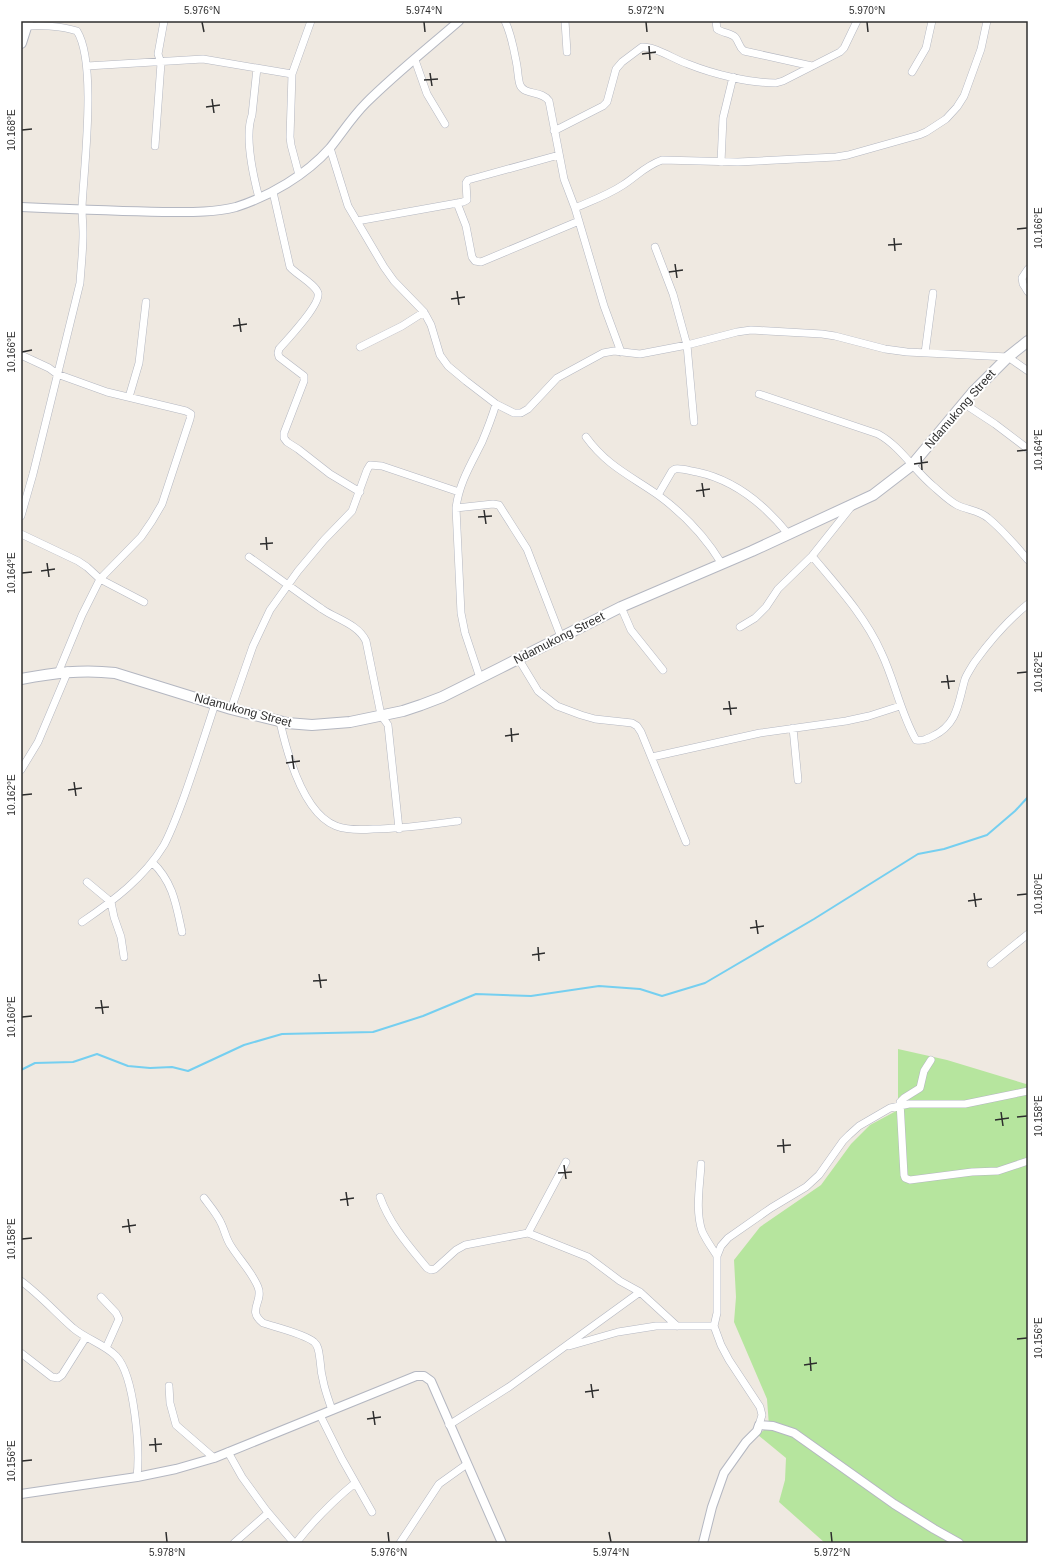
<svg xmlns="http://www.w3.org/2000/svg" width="1049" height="1564" viewBox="0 0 1049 1564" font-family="Helvetica,sans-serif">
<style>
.green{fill:#b6e59e}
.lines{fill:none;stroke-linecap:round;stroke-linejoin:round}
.stream{stroke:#75cff0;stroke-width:2}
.minor-casing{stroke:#b4b7c1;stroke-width:8}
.tertiary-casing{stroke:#b4b7c1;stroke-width:10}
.secondary-casing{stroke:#b4b7c1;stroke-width:12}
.minor{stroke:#fff;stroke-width:7}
.tertiary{stroke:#fff;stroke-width:8}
.secondary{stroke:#fff;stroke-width:10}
.ticks{fill:none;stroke:#2e2e2e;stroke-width:1.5}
.labels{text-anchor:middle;stroke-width:4;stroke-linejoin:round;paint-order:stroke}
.street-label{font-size:12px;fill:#2e2e2e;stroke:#fff}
.neatline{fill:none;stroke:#2e2e2e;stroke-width:1.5}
.ticks-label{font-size:10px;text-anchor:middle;fill:#2e2e2e}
</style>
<rect width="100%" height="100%" fill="#efe9e1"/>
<!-- green -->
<path class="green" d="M898 1049 947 1060 1026 1084 1028 1082V1543H825L779 1502 785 1480 786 1458 758 1435 769 1426 767 1399 734 1322 736 1297 734 1260 760 1227 821 1185 851 1144 870 1125 898 1110Z"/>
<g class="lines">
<!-- stream -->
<path class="stream" d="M21 1070 35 1063 73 1062 97 1054 128 1066 150 1068 172 1067 188 1071 244 1045 282 1034 373 1032 423 1016 476 994 531 996 599 986 640 989 662 996 705 983 814 919 918 854 944 849 987 835 1015 811 1028 797"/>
<defs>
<path id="minor" d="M505 21C512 36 514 50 517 66 518 72 518 79 520 85 525 96 542 90 549 101L564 179 575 208 604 306 621 352
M565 21 567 52
M716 21 717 29C722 33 731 33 735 37 739 41 738 46 744 51L812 66
M415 60 427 94 445 124
M87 66 203 59 292 74
M257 68 252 115C244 137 253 175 259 198
M912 72 926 48 932 21
M554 131 603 106 607 102 616 69 622 62 642 47C657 47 673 59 688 64 713 74 749 83 776 83L783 81 840 52 844 48 857 21
M155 146 161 63 158 54 164 21
M330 148 348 206 384 267 394 281 424 312 431 325 440 355 448 366 466 381 496 404 514 413H521L528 409 557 378 603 353 614 351 640 354 687 345 737 332 751 330 822 334 835 336 885 349 907 352 1008 357 1028 371
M721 162 723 118 733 77
M299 175 291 145 290 137 292 74 311 21
M273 192 290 267C297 275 315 284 318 293 321 304 287 340 279 349L278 353 279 357 304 376V381L284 433V438L287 442 298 449 330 474 360 492
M457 203 466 226 472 257 475 261 481 262 579 221
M575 208C591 201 608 195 623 185 637 176 645 166 662 160L738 162 836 157 848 155 919 135 926 132 946 119 957 107 964 96 981 49 987 21
M357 221 463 202 467 200 466 183 468 180 559 155
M655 247 673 294 687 345 694 422
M1028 269 1022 278 1023 284 1028 292
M360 347 402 326 424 312
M925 353 933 293
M21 355 49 368 57 374 107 392 186 411 191 414 190 419 162 504 152 521 141 537 100 579 82 615 58 673
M759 394 878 434C900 446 913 469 933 486 940 492 949 501 957 505 967 510 979 510 988 518 1003 530 1015 545 1028 560
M129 397 139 363 146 302
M963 403 995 424 1028 449
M586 437C607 466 631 476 658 495 684 514 705 536 722 564
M658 495 672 471 675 469C682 468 690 471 697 472 735 480 765 505 789 535
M456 508 493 504 499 505 527 549 561 637
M21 516 33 474 80 283C81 267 83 251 83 234 83 225 82 216 82 207 84 166 97 63 77 31 65 27 33 23 23 28
M21 534 78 561 87 567 100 579 144 602
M812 556C837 586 865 616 881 652 895 681 900 712 916 740 923 741 927 739 933 736 958 724 958 703 965 679 967 674 971 668 974 663 989 642 1007 621 1028 604
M249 557C273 574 297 592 322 609 336 619 358 624 366 641L381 715 388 725 399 829
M621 607 631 630 663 670
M740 627 755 618 766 607 778 589 812 556 851 507
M518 658 538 691 557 706 581 715 595 719 632 723 637 726 641 732 686 842
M480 678 465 633 461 613 456 508C459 483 471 464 482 442 487 430 492 417 496 404
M231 709 253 646 270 610 298 571 324 540 352 511 367 470 370 465 382 466 459 492
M280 722C287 753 303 813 336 826 347 830 361 830 373 829 401 829 429 825 458 821
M793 728 798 780
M652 757 760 733 846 721 869 716 900 706
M21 770 38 742 68 671
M152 862C173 882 176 904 182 932
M87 882 111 902 114 917 121 937 124 957
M82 922C113 901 144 878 164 845 172 830 178 813 184 797 195 766 205 735 215 704
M991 964 1028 934
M931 1060 924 1071 920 1088 904 1098 900 1102 904 1175 905 1178 910 1180 972 1172 998 1171 1028 1161
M701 1164C700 1185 695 1210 702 1231 706 1240 712 1248 717 1256
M380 1197C390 1225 409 1246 427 1268L431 1270 435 1269 456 1250 465 1245 528 1233 588 1257 620 1281 640 1292 677 1326
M204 1198C210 1206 217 1214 221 1223 225 1231 226 1239 231 1246 239 1259 252 1272 258 1287 264 1302 246 1310 263 1323 275 1327 305 1334 314 1342 319 1346 319 1354 320 1360 321 1378 326 1393 332 1410
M528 1233 566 1162
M21 1281C40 1295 55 1312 73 1328 86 1339 104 1344 116 1356 135 1376 140 1450 137 1477
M101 1297 116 1313 119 1319 106 1348
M569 1346 618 1332 656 1326H714
M21 1353 52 1377 58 1378 62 1375 86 1337
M169 1386 170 1403 176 1425 214 1458
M320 1415 342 1459 372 1512
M449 1425 509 1387 640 1292
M759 1425 762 1415 760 1407 729 1360 721 1345 714 1326 717 1313V1256L721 1246 728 1238 771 1208 806 1187 819 1175 843 1141 849 1135 859 1126 890 1108 909 1104H965L1028 1091
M228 1452 242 1477 266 1510 294 1543
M234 1543 268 1513
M296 1543C314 1520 333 1501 355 1483
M400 1543 439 1484 467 1464"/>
<path id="tertiary" d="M21 207C69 209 116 211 163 212 187 212 212 213 236 207 270 196 306 175 330 148 342 133 352 117 366 103 395 74 428 48 459 21
M21 1494 137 1477 176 1469 214 1458 416 1376H424L431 1381 502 1543
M703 1543 712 1507 724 1473 746 1442 757 1431 759 1425 773 1426 794 1433 894 1504 934 1529 959 1543"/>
<path id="secondary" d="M21 43 28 21
M21 679C53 673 82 669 115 673L231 709 287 723 312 725 350 722 403 711 421 705 442 697 500 668 621 607 752 551 873 495 912 465 973 392 1008 357 1028 341"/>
</defs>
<!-- minor casing -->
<use href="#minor" class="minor-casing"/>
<!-- tertiary casing -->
<use href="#tertiary" class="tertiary-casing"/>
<!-- secondary casing -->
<use href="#secondary" class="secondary-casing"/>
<!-- minor -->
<use href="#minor" class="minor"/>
<!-- tertiary -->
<use href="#tertiary" class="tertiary"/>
<!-- secondary -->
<use href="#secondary" class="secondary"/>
</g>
<!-- ticks -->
<path class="ticks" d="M202 22 204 32M424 22 425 32M646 22 647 32M867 22 868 32M649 46 650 60M642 54 656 52M430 73 432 86M424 80 438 79M212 99 214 113M206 107 220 105M22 130 32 129M1017 229 1027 228M894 238 895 251M888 245 902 244M675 264 677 278M669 272 683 270M457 291 459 305M451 299 465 297M239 318 241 332M233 326 247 324M22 352 32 350M1017 451 1027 450M921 456 922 470M914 464 928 462M702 483 704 497M696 491 710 489M484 510 486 524M478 517 492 516M266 537 267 550M260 544 273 543M47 563 49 577M41 571 55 569M22 573 32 572M1017 673 1027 672M947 675 949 689M941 682 955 681M729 701 731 715M723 709 737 708M511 728 512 742M505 736 519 734M292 755 294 769M286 763 300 761M74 782 76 796M68 790 82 788M22 795 32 794M974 893 976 907M1017 895 1027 894M968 901 982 899M756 920 758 934M750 928 764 926M538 947 539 961M532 955 545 953M319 974 321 988M313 981 327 980M101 1000 103 1014M95 1008 109 1007M22 1017 32 1016M1001 1112 1003 1126M1017 1117 1027 1116M995 1120 1009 1118M783 1139 784 1153M777 1146 791 1145M564 1165 566 1179M558 1173 572 1172M346 1192 348 1206M340 1200 354 1198M128 1219 130 1233M122 1227 136 1225M22 1239 32 1238M1017 1339 1027 1338M810 1357 811 1371M804 1365 817 1363M591 1384 593 1398M585 1392 599 1390M373 1411 375 1425M367 1419 381 1417M155 1438 156 1452M149 1445 162 1444M22 1461 32 1460M166 1532 167 1542M388 1532 389 1542M609 1532 611 1542M831 1532 832 1542"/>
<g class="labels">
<!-- street labels -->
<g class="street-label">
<text transform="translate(960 409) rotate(-49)" y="4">Ndamukong Street</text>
<text transform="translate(559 638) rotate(-27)" y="4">Ndamukong Street</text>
<text transform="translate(243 710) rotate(15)" y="4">Ndamukong Street</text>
</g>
</g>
<!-- border -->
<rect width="1049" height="1564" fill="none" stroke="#ffffff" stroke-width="44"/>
<rect x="22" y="22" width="1005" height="1520" class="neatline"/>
<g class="ticks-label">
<text x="202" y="14">5.976°N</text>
<text x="424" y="14">5.974°N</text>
<text x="646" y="14">5.972°N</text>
<text x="867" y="14">5.970°N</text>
<text transform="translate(11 130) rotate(-90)" y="4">10.168°E</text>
<text transform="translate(1038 228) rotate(-90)" y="4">10.166°E</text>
<text transform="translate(11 352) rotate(-90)" y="4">10.166°E</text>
<text transform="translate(1038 450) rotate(-90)" y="4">10.164°E</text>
<text transform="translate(11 573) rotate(-90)" y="4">10.164°E</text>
<text transform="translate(1038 672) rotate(-90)" y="4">10.162°E</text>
<text transform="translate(11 795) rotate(-90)" y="4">10.162°E</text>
<text transform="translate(1038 894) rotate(-90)" y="4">10.160°E</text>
<text transform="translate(11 1017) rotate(-90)" y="4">10.160°E</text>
<text transform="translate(1038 1116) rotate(-90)" y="4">10.158°E</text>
<text transform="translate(11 1239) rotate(-90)" y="4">10.158°E</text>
<text transform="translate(1038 1338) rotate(-90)" y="4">10.156°E</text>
<text transform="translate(11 1461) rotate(-90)" y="4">10.156°E</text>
<text x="167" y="1556">5.978°N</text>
<text x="389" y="1556">5.976°N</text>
<text x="611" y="1556">5.974°N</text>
<text x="832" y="1556">5.972°N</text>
</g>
</svg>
